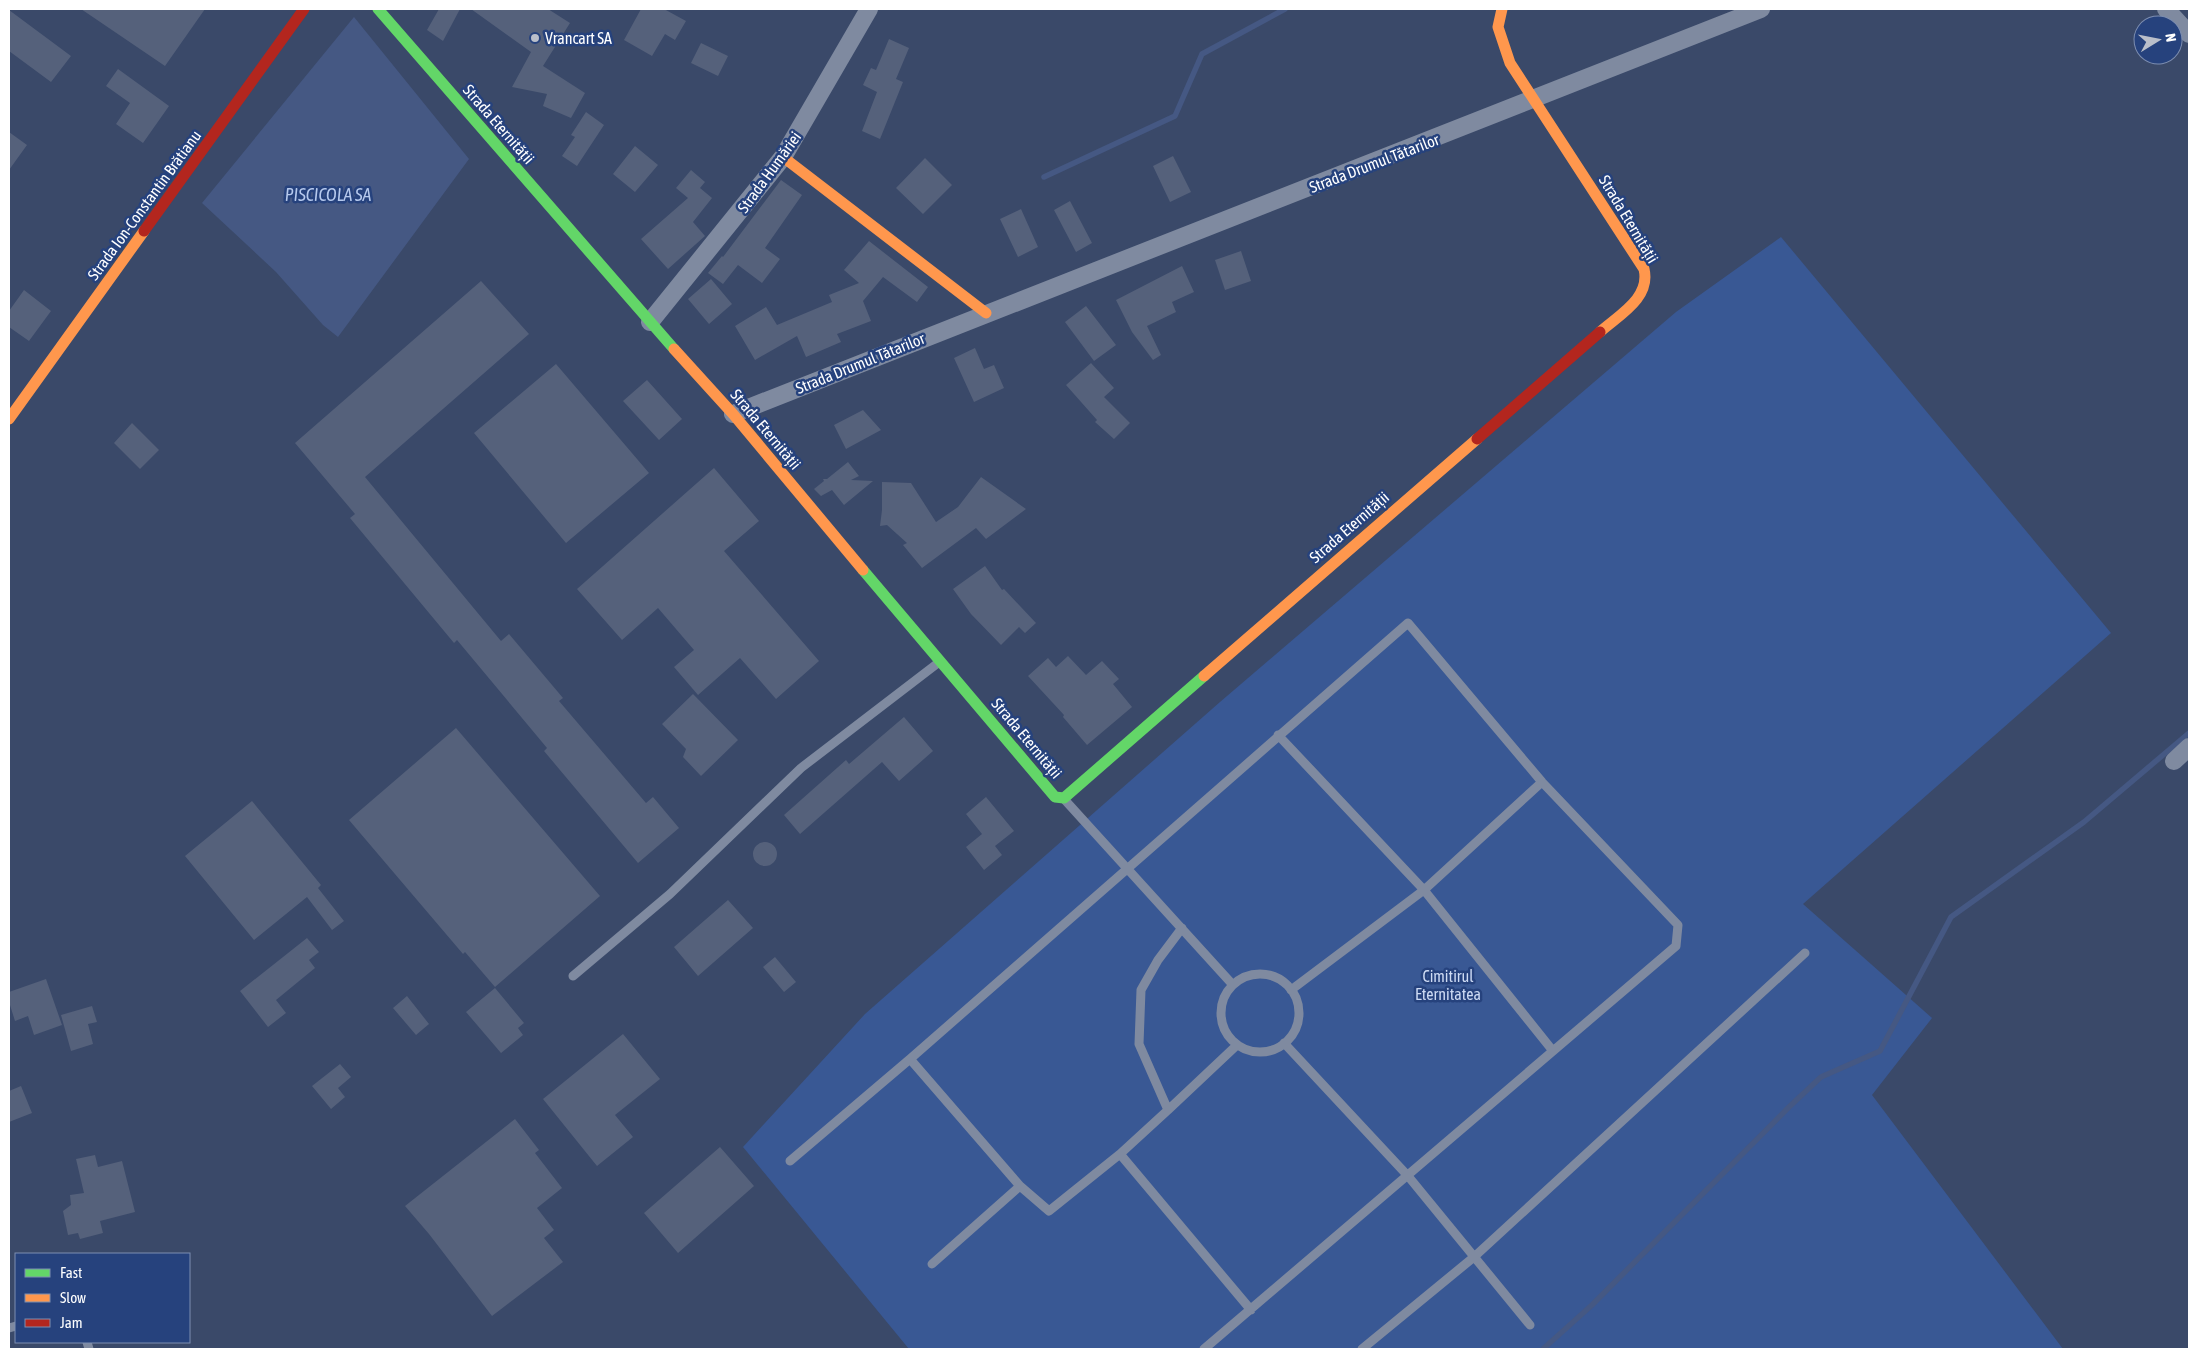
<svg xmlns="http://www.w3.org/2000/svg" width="2198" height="1358" viewBox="0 0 2198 1358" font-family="'Asap Condensed',sans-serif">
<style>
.green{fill:#395894}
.water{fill:#455883}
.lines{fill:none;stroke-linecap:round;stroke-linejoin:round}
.stream{stroke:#455883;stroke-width:5.5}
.building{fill:#55617b}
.lane{stroke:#7f8aa0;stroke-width:9}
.street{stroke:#7f8aa0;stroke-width:18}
.fast{stroke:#63d668;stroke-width:11}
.slow{stroke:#ff974d;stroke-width:11}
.jam{stroke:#b3261e;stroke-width:11}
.poi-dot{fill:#babfca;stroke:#26427d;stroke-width:2}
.labels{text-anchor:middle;stroke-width:5;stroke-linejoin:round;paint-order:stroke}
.poi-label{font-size:16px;fill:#fff;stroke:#26427d;text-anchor:start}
.street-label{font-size:16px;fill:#fff;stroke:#26427d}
.park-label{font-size:16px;fill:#cedbf4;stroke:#26427d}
.water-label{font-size:18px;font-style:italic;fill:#b6c9ed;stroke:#26427d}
</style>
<rect width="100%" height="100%" fill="#3a4969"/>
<!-- green -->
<path class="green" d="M1781 237 2111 633 1803 904 1932 1018 1872 1095 2063 1349H909L743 1147 865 1014 1220 702 1676 312Z"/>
<!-- water -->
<path class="water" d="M354 17 469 159 338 337 323 325 276 272 202 203Z"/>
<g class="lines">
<!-- stream -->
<path class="stream" d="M1044 177 1175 116 1202 54 1285 9
M1543 1349 1592 1305 1789 1107 1821 1077 1880 1051 1951 917 2084 822 2189 733"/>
</g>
<!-- building -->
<path class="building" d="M81 9H205L165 66Z
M439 9H460L443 41 427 30Z
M471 9H548L570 23 543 66 585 93 571 118 543 106 547 94 512 87 531 52Z
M641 9H664L686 21 675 40 665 34 652 56 624 40Z
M9 10 71 56 51 82 9 51Z
M889 39 909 48 896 79 903 82 880 139 862 131 877 92 863 85 871 68 876 70Z
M701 43 728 56 718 76 691 63Z
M118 69 169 106 143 143 116 124 130 103 106 86Z
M586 112 604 125 577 166 562 156 575 137 571 135Z
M9 132 27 145 9 170Z
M635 146 658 165 635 192 613 174Z
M1173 156 1191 192 1170 202 1153 166Z
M925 158 952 185 923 214 896 188Z
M691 170 705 182 700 188 712 198 693 222 705 236 668 269 641 239 688 198 676 188Z
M781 180 802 195 765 248 780 259 762 283 738 265 723 284 708 273 722 256 723 257Z
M1070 201 1092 243 1076 252 1054 210Z
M1021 209 1038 247 1018 257 1000 219Z
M869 241 928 287 917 302 883 277 863 301 871 321 837 334 841 342 806 357 797 336 755 360 735 326 766 307 777 325 832 302 829 295 859 283 844 270Z
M1241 251 1251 281 1225 290 1215 260Z
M1182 266 1194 292 1172 302 1176 312 1147 326 1161 355 1153 360 1132 332 1116 300Z
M711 279 732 304 709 324 688 299Z
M481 281 529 334 365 477 501 641 509 634 563 698 559 701 646 803 653 797 679 828 638 863 544 751 547 748 457 640 454 643 350 518 355 514 295 443Z
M24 290 51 311 29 341 9 327V311Z
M1086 306 1116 345 1094 361 1065 322Z
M975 348 984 369 994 365 1004 388 974 402 954 358Z
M1091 363 1114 388 1104 397 1130 423 1114 439 1095 422 1097 420 1066 385Z
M556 364 649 473 566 543 474 433Z
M647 380 682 419 659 440 623 401Z
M863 410 881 430 846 449 834 425Z
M132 423 159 450 140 469 114 443Z
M848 462 859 476 851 480 873 481 844 505 832 490 821 496 814 489 824 481 823 479H827Z
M714 468 759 521 724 551 819 661 776 699 740 658 698 695 674 667 694 650 658 608 622 640 577 589Z
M981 477 1026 509 986 539 976 528 922 568 903 545 907 543 887 525 880 526 882 510V482L911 483 936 522 958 507Z
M985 566 1002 590 1004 589 1036 623 1025 633 1019 627 1001 645 971 614 953 589Z
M1068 656 1086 675 1102 661 1119 679 1113 684 1132 707 1087 745 1063 717 1064 715 1028 676 1048 658 1056 667Z
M693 694 738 740 701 776 683 757 686 749 662 724Z
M904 717 933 751 899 781 882 762 800 834 784 815 846 760 849 764Z
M456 728 600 896 495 987 465 952 463 954 349 820Z
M986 797 1014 831 995 846 1002 855 984 870 966 847 982 834 966 814Z
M252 801 321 885 318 888 344 921 332 930 307 897 254 940 185 856Z
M753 854a12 12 0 1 1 24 0a12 12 0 1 1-24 0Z
M728 900 753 928 698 976 674 947Z
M307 938 319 952 309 960 315 968 276 1000 286 1013 268 1027 240 991Z
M775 957 796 982 784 992 763 967Z
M46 979 62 1025 34 1035 28 1016 15 1021 9 1002V992Z
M495 988 524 1023 518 1028 523 1035 501 1053 466 1012Z
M407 996 429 1024 416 1035 393 1008Z
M92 1006 97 1022 88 1024 93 1044 71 1051 61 1015Z
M623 1034 660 1079 615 1115 633 1137 597 1166 543 1099Z
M340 1064 351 1077 338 1088 345 1097 331 1109 312 1086Z
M21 1086 32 1113 9 1122V1091Z
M515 1119 539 1150 535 1153 562 1188 537 1208 554 1230 544 1238 563 1262 492 1316 429 1234 405 1206Z
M720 1147 754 1186 678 1253 644 1213Z
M95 1155 98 1167 122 1161 135 1212 100 1221 103 1233 80 1239 78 1233 68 1235 63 1211 71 1205 70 1195 84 1193 76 1159Z"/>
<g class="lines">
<!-- lane -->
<path class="lane" d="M1278 735 1424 890 1553 1051
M1064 799 1233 985
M1182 928 1158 960 1141 990 1139 1044 1168 1110 1237 1045
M1221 1013a39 39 0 1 1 78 0a39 39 0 1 1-78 0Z
M573 976 670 894 801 768 938 663
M1291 990 1424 890 1542 782
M1284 1043 1408 1176 1530 1325
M910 1059 1020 1186 1049 1211 1120 1154 1168 1110
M1120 1154 1251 1310
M790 1161 910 1059 1408 623 1542 782 1678 925 1676 946 1204 1349
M932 1264 1020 1186
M9 1328 16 1326
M87 1342 89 1349
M1362 1349 1474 1257 1805 953"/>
<!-- street -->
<path class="street" d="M2166 9 2189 34
M650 322 783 157 869 9
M733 414C1075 277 1419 147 1761 9
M2174 761 2189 747"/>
<!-- fast -->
<path class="fast" d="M378 9 674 349
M863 570 1055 797 1064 798 1204 676"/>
<!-- slow -->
<path class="slow" d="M1502 9 1498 27 1510 63 1644 269C1651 298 1619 315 1600 332
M783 157 986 313
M674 349 733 414 863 570
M9 419 144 231
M1204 676 1477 439"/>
<!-- jam -->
<path class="jam" d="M144 231 304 9
M1477 439 1600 332"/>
</g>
<!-- markers -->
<circle class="poi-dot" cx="535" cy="38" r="5"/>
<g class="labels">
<!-- poi labels -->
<g class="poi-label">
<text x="545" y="44">Vrancart SA</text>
</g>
<!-- street labels -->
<g class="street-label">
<text transform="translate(499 124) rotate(49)" y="6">Strada Eternității</text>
<text transform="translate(1374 163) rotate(-21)" y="6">Strada Drumul Tătarilor</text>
<text transform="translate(769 172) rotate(-54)" y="6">Strada Humăriei</text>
<text transform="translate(144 205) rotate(-54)" y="6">Strada Ion-Constantin Brătianu</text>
<text transform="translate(1629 219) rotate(59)" y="6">Strada Eternității</text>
<text transform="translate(860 363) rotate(-22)" y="6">Strada Drumul Tătarilor</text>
<text transform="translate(766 429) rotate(50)" y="6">Strada Eternității</text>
<text transform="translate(1349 527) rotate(-41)" y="6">Strada Eternității</text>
<text transform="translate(1027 738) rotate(50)" y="6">Strada Eternității</text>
</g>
<!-- park labels -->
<g class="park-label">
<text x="1448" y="982">Cimitirul<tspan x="1448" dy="18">Eternitatea</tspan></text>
</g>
<!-- water labels -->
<g class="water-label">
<text x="328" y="201">PISCICOLA SA</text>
</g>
</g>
<!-- border -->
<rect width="2198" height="1358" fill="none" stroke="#ffffff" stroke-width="20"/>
<!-- legend -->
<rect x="15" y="1253" width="175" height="90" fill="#26427d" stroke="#7d8eb1"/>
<rect x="25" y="1269" width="25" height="8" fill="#63d668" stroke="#7d8eb1"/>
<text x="60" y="1278" font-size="15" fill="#ffffff">Fast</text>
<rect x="25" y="1294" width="25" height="8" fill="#ff974d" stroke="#7d8eb1"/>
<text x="60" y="1303" font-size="15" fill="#ffffff">Slow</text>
<rect x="25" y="1319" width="25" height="8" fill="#b3261e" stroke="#7d8eb1"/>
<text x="60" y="1328" font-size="15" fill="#ffffff">Jam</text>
<!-- north arrow -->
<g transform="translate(2158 40) rotate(80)"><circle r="24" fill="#26427d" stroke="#7d8eb1"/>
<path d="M0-4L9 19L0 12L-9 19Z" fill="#babfca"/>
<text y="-8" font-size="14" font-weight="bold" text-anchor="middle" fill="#ffffff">N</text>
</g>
</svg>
